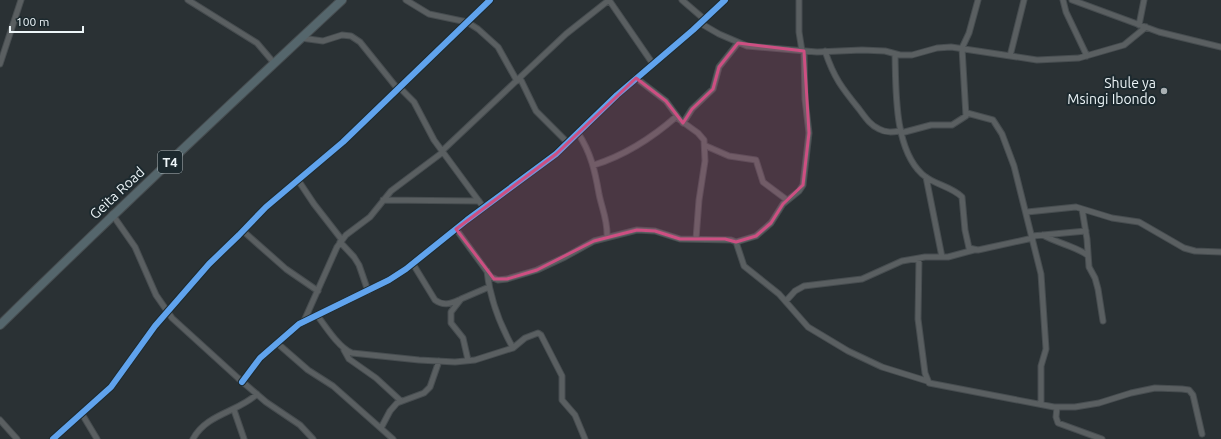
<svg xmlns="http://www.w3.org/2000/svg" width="1221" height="439" viewBox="0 0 1221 439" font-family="Ubuntu,sans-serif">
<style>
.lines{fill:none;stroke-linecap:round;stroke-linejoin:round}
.minor-casing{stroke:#474d50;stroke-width:7}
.trunk-casing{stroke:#474d50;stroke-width:10}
.minor{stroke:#5a5f61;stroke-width:5}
.trunk{stroke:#55666c;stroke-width:8}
.cycleway-casing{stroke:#1c292e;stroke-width:8}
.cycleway{stroke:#60a3ed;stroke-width:6}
.marked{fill:#cd4f82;fill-opacity:0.2;stroke:#cd4f82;stroke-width:3;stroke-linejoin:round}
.poi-dot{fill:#a9b0b3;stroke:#1c292e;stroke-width:1.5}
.labels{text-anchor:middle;stroke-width:4;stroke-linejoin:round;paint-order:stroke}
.shield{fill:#1c292e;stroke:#aeb8bb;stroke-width:1}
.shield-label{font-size:13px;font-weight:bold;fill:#edf5f8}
.poi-label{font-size:14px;fill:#edf5f8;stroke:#1c292e;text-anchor:end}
.street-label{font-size:14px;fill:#edf5f8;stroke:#1c292e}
</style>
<rect width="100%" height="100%" fill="#2a3134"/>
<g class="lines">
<defs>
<path id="minor" d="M188 0 257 43 274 63
M406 0 429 14 467 22 478 29 498 47 517 81
M609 0 653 64
M682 0 704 19
M799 0V32L802 51
M1063 0 1066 12 1087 56
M1072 0 1159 32 1221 47
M700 23 719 34 747 46 817 52 862 50 885 51 900 55H912L937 48 951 47 1037 60 1079 58 1124 45 1146 27
M1139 25 1144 0
M301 38 323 41 342 35 351 36 360 42 397 88
M825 51C834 78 842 88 859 109 865 117 870 125 879 129 886 133 893 132 900 131
M895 54C896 90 894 148 922 174 934 185 951 186 962 197L965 230 969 248 978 250 1033 238
M1010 56 1024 0
M0 64 21 0
M520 78 536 111 568 143
M636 78 666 101 680 120 698 133 704 140 705 161 699 200 696 239
M399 87 414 102 434 140 484 208
M967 113 993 120 1002 134 1014 166 1041 274 1046 349 1041 366V404
M683 123 692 109 713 89 719 67 738 43
M578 133C591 153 595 171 599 194 602 209 608 221 607 237
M901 133 931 125H952L966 116 962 48 969 33 978 0
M706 146 729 156 756 160 763 182 787 200
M442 151 566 34 609 0
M594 165C626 155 652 138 677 116
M926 177 942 257
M298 180 314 204 342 240
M383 200 479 201
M1082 209 1087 239 1089 267 1095 278 1098 289 1103 321
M1027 212 1076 207 1112 218 1139 222 1184 248 1195 251 1221 252
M112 214 135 247 156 295 172 318 238 378 266 402 300 425 313 439
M456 229 491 277 498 280 507 279 537 270 565 257 594 241 637 230 655 231 680 239 731 240 736 242 744 266 779 294 808 327 848 351 882 367 927 381
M243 231 286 269 318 291
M1043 235C1054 242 1081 248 1088 256
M1032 236 1086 231
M340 242 354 257 359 265 368 291
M736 242 756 236 771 223 783 204 799 191 803 185 809 133 805 99 804 51
M919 258 918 319 925 373 929 383 1054 407H1075L1099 403 1131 393 1155 388 1182 389 1189 390 1193 395 1202 434
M413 264 435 300C443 306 450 304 459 300
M487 271C490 299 499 323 513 348
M786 301 795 291 804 286 862 279 902 261 925 257H948L974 250
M317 315C325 326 339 348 352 353L419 360 455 362 475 360 513 348 525 338 538 333 541 335 562 376V400L575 415 585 439
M304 321 337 247 346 235 370 217 391 191 443 152
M277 343 308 370 333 386 393 439
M344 350 349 359 376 378 401 401
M468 360 463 338 451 323V312L461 299 489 287
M242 382 260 358 299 324 389 280 406 269 467 220 556 154 617 95 693 30 725 0
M1057 407 1056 417 1058 423 1102 439
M234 410 244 439
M82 414 97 439
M0 420 17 439
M381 428 390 411 397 403 424 393 430 387 439 361
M53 439 111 387 155 326 209 264 239 235 266 207 343 142 490 0
M193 439C206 414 238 412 257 394"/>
<path id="trunk" d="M0 325C112 215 227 107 342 0"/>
</defs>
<!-- minor casing -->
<use href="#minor" class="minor-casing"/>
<!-- trunk casing -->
<use href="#trunk" class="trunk-casing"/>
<!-- minor -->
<use href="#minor" class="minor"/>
<!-- trunk -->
<use href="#trunk" class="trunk"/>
<defs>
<path id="cycleway" d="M242 382 260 358 299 324 389 280 406 269 467 220 556 154 617 95 693 30 725 0
M53 439 111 387 155 326 209 264 239 235 266 207 343 142 490 0"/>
</defs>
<!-- cycleway casing -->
<use href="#cycleway" class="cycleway-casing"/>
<!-- cycleway -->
<use href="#cycleway" class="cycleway"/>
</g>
<!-- marked area -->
<path class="marked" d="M738 43 804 51 809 133 803 185 783 204 771 223 756 236 736 242 725 239H680L655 231 637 230 594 241 537 270 507 279H494L456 229 556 154 636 78 666 101 683 123 692 109 713 89 719 67Z"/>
<!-- markers -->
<circle class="poi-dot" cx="1164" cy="91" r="4"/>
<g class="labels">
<!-- shield labels -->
<rect class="shield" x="158" y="151" width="24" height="22" rx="3"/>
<g class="shield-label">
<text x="170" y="167">T4</text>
</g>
<!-- poi labels -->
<g class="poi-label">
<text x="1156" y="88">Shule ya<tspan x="1156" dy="16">Msingi Ibondo</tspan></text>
</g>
<!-- street labels -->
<g class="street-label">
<text transform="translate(117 193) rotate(-43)" y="5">Geita Road</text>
</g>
</g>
<!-- scale -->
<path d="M10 26v6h73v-6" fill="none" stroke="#edf5f8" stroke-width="2"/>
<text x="16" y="26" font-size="12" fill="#edf5f8" stroke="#1c292e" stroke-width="3" paint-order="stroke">100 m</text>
</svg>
